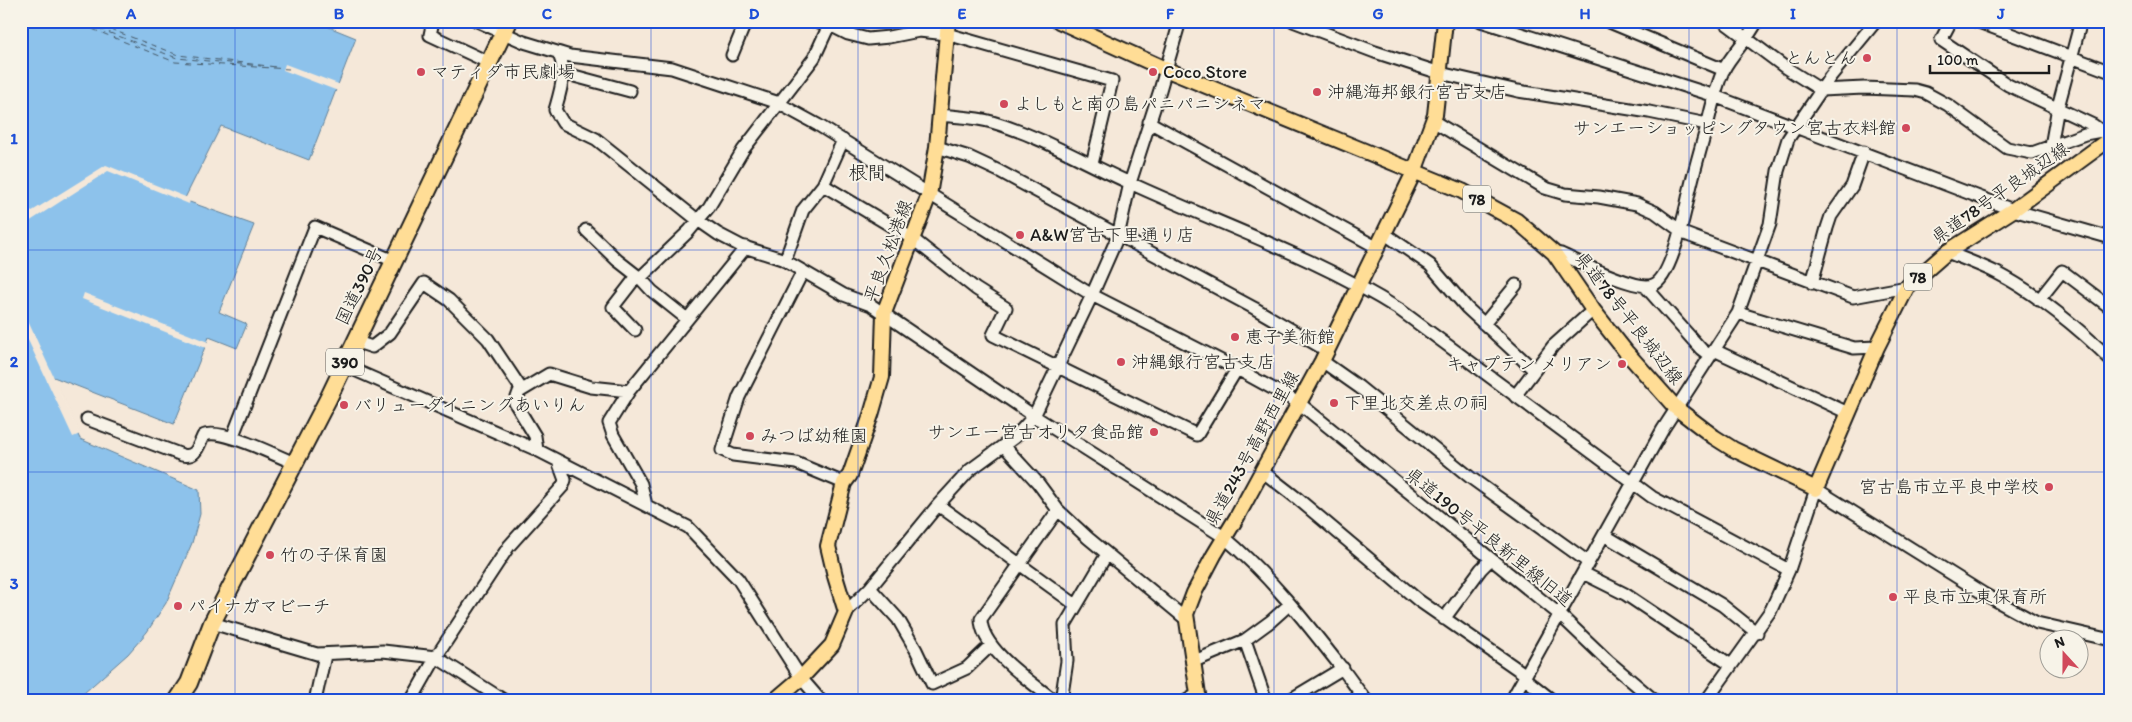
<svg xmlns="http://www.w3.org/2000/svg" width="2132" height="722" viewBox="0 0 2132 722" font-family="Itim,'Klee One',sans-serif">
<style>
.water{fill:#8dc2eb;stroke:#608098}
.pier{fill:#f5e8d9}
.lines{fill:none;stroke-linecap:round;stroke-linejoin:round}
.ferry{stroke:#445664;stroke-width:1;stroke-dasharray:6 5;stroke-linecap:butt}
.minor-casing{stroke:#1c1c1c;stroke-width:15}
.major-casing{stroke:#1c1c1c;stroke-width:18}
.highway-casing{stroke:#1c1c1c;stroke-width:20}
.minor{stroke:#f7f3e8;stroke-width:11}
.major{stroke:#ffdd96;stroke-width:14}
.highway{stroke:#ffdd96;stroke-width:16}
.grid{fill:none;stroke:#1d4ed8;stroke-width:1;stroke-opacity:0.55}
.poi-dot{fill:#d1495b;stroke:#f7f3e8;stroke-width:2}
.labels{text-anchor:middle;stroke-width:4;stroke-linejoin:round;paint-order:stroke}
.shield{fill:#f7f3e8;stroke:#5e5c59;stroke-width:1}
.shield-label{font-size:16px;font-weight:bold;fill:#1c1c1c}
.poi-label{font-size:18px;fill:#1c1c1c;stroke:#f7f3e8;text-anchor:start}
.street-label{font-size:18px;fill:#1c1c1c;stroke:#f7f3e8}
.neighbourhood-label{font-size:19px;fill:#1c1c1c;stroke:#f7f3e8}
.neatline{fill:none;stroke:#1d4ed8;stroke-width:2}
.grid-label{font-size:16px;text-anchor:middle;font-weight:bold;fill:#1d4ed8}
</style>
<rect width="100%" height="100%" fill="#f5e8d9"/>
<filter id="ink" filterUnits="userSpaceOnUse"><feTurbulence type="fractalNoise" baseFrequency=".02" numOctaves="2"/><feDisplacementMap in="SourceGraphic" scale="10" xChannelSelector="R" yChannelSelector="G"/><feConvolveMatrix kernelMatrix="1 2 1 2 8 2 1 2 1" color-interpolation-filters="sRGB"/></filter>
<g filter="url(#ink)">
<!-- water -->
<path class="water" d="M21 21H314L356 38 309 160 221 126 184 200 254 225 219 312 247 324 237 348 209 337 174 424 51 376 80 439 199 490 200 514 192 543 166 603 147 632 128 654 75 701H21Z"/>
<!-- pier -->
<path class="pier" d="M285 64 341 85 338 91 283 70Z
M106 165 188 198 190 200 189 204 108 171 21 227V218Z
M84 293 208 342 206 348 82 299Z
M21 306 80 434 73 437 21 325Z"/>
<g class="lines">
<!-- ferry -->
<path class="ferry" d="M72 21 175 62 289 69
M78 21 177 58 261 66
M89 21 178 55 276 67"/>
<defs>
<path id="minor" d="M433 21 430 35 490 63
M477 21 524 42 570 56 672 68 776 102 818 125 1092 295 1237 369 1299 403 1560 615 1608 661 1655 701
M814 21 830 25 848 34 868 39 889 37 919 31 947 34 1112 81 1092 164
M1293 21 1375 52 1440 73 1518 91 1649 112 1707 124
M1481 21 1709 94 2013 210 2111 238
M1607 21 1724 70
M1723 21 1786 68 1821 90 1864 88 1915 90 1926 93 1948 105 2007 148 2032 153 2085 134 2101 131 2111 136
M1951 21 1941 40 2008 85 2093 125 2101 131
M1976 21 2111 72
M558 53C568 70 560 92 555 110L563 123 596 139 695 218 718 234 741 246 782 259 844 295 871 305 1034 416 1224 537C1269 575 1305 621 1341 667 1350 678 1357 690 1367 701
M732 55 746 21
M563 73 630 91
M940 115C957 117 976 117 992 122 1040 136 1085 163 1130 183 1221 225 1316 257 1400 310L1652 497 1789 570
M1433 121 1545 188 1565 194 1599 197 1637 204 1655 212 1685 234 1853 297 1907 287
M1149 122 1378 248
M2051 146 2058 107 2081 21
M937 147 969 157 999 171 1254 308 1326 350
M823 185 913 239 976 289 1006 308 993 335 1197 435 1237 369
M586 230 617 260 640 278
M1385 234 1430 265 1467 308 1534 370
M1947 252C1964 259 1981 265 1997 273 2036 293 2080 329 2111 360
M1554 253 1561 254C1578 262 1637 291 1653 285 1670 279 1683 220 1687 203 1692 177 1700 151 1707 126 1712 107 1715 89 1723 71 1732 53 1748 40 1757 21
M785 261 803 210 823 185 843 140
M803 271 739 397 722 450 733 455 796 463 844 483
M1812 283 1827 228 1831 216 1852 186 1864 152
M1645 286 1701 349 1710 356
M2039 300 2062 271 2111 308
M1738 313 1854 348 1877 347
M687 319 652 291 640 278 689 231 709 207 743 150 814 58 831 21
M1484 324 1516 285
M635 330 613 307 637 276
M354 341 372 347 390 333 424 283 449 300 488 339 522 390
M1714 350 1848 413
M1322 361 1359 387 1471 478 1588 562
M343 365 537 450 688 527 738 579 801 678 821 701
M629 391 609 423 613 435 641 484 646 505
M1515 396 1553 346 1593 310
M87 419 182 455C196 458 198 447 203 436 218 426 277 456 294 463
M232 438 315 227 394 261
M1004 446 1038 483 1058 510 1088 538 1187 620
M537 450 535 436 515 403 519 392 549 374 591 387 629 391 746 247
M1262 471 1298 499 1418 600 1526 675
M938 505 1076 605
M1604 535 1722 605 1757 633
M1583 573 1625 594 1731 665
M870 588 898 619 916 650 932 684 967 668 991 645
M846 612 870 588 938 505 970 470 1015 437 1034 416 1092 295 1118 236 1130 183 1160 90 1180 21
M1444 619 1481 569 1490 560
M212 623 317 654 383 651 436 657 505 701
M1245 640 1266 701
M1192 662 1245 640 1271 621 1290 604
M1524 678 1553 701
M315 701 325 655
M411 701 436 657 509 546 563 486 565 480 558 461
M1055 701C1033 683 981 650 981 619L1058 510
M1061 701 1067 661 1065 625 1107 554
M1186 701 1198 694
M1288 701 1343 668
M1511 701 1663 429 1738 313 1770 224 1778 171 1788 139 1830 77 1876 21
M1706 701 1771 610 1789 570 1816 489 1984 594 2037 623 2111 640"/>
<path id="major" d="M1059 21 1165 69 1462 191 1517 221 1554 253 1593 310 1627 353 1676 408 1714 437 1733 449 1816 489 1877 347 1907 287 1947 252 2013 210 2111 138
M774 701 801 678 832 645 846 612 835 576 828 546 844 483 850 475 871 415 882 377 884 313 929 195 937 147 948 21
M1199 701 1186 614 1194 593 1214 555 1237 517 1322 361 1414 172 1435 115 1445 21"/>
<path id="highway" d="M177 701 189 683 212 623 328 399 509 21"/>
</defs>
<!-- minor casing -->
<use href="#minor" class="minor-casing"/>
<!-- major casing -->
<use href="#major" class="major-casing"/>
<!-- highway casing -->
<use href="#highway" class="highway-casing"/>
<!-- minor -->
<use href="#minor" class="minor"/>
<!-- major -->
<use href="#major" class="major"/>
<!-- highway -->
<use href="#highway" class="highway"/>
</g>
</g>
<!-- grid -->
<path class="grid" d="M235 21V701M443 21V701M651 21V701M858 21V701M1066 21V701M1274 21V701M1481 21V701M1689 21V701M1897 21V701M21 250H2111M21 472H2111"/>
<!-- markers -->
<g class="poi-dot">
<circle cx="1867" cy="58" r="5"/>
<circle cx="421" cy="72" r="5"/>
<circle cx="1153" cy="72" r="5"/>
<circle cx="1317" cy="92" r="5"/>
<circle cx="1004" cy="104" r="5"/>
<circle cx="1906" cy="128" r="5"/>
<circle cx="1020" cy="235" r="5"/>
<circle cx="1235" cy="337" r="5"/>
<circle cx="1121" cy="362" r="5"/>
<circle cx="1622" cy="364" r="5"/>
<circle cx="1334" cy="403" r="5"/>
<circle cx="344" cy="405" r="5"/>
<circle cx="1154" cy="432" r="5"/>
<circle cx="750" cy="436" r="5"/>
<circle cx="2049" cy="487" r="5"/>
<circle cx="270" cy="555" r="5"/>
<circle cx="1893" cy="597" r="5"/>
<circle cx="178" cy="606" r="5"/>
</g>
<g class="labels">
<!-- shield labels -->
<g class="shield">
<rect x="1463" y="185.5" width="28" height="27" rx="4"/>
<rect x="1904" y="263.5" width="28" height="27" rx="4"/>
<rect x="326" y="348.5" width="38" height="27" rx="4"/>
</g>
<g class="shield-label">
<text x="1477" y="205">78</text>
<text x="1918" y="283">78</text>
<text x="345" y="368">390</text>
</g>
<!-- poi labels -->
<g class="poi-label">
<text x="1857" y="64" text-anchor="end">とんとん</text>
<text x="431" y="78">マティダ市民劇場</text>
<text x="1163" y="78">Coco Store</text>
<text x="1327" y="98">沖縄海邦銀行宮古支店</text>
<text x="1014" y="110">よしもと南の島パニパニシネマ</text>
<text x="1896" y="134" text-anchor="end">サンエーショッピングタウン宮古衣料館</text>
<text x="1030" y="241">A&amp;W宮古下里通り店</text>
<text x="1245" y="343">恵子美術館</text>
<text x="1131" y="368">沖縄銀行宮古支店</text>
<text x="1612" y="370" text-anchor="end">キャプテン メリアン</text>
<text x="1344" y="409">下里北交差点の祠</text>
<text x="354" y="411">バリューダイニングあいりん</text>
<text x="1144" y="438" text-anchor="end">サンエー宮古オリタ食品館</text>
<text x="760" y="442">みつば幼稚園</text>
<text x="2039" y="493" text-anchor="end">宮古島市立平良中学校</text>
<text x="280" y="561">竹の子保育園</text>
<text x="1903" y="603">平良市立東保育所</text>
<text x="188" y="612">パイナガマビーチ</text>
</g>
<!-- street labels -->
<g class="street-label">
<text transform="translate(2000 193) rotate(-35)" y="6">県道78号平良城辺線</text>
<text transform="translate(888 251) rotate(-70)" y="6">平良久松港線</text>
<text transform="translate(359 286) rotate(-64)" y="6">国道390号</text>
<text transform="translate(1629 318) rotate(52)" y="6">県道78号平良城辺線</text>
<text transform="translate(1252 448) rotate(-61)" y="6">県道243号高野西里線</text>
<text transform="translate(1489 537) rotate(39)" y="6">県道190号平良新里線旧道</text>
</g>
<!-- neighbourhood labels -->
<g class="neighbourhood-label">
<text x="867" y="179">根間</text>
</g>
</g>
<!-- margin -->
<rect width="2132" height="722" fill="none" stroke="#f7f3e8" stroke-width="55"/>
<!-- north arrow -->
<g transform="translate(2064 654) rotate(339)"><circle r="24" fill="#f7f3e8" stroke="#9f9d96"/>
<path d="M0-4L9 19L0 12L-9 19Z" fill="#d1495b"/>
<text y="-8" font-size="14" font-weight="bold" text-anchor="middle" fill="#1c1c1c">N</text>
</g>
<!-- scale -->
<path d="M1930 65v8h119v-8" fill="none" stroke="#1c1c1c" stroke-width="2.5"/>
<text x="1937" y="65" font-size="15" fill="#1c1c1c" stroke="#f7f3e8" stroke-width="4" paint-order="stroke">100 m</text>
<rect x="28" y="28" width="2076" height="666" class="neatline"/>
<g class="grid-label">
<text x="131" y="19">A</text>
<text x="339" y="19">B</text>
<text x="547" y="19">C</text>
<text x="754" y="19">D</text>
<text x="962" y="19">E</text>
<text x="1170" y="19">F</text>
<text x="1378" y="19">G</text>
<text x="1585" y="19">H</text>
<text x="1793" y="19">I</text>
<text x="2001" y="19">J</text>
<text x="14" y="144">1</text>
<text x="14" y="367">2</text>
<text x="14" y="589">3</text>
</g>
</svg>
